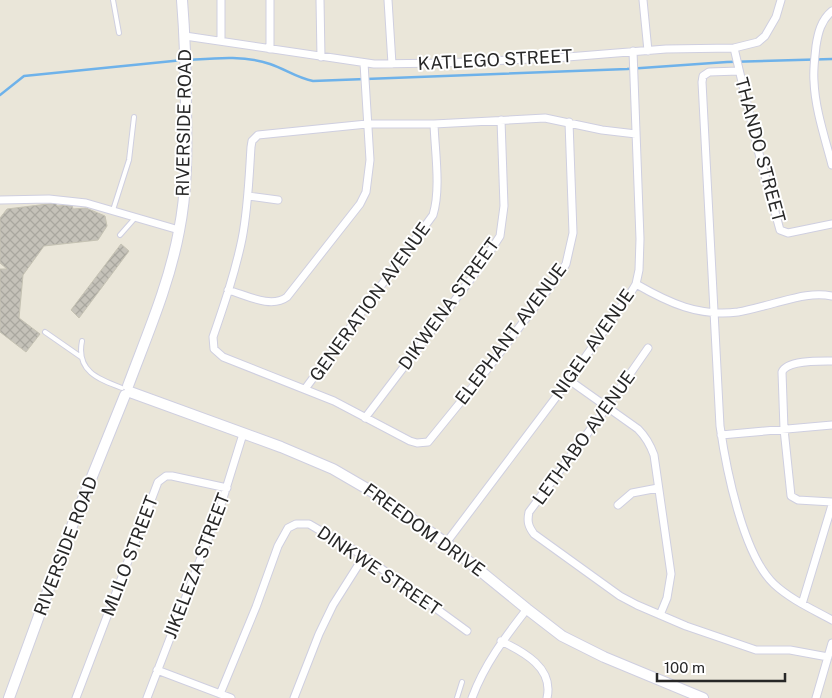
<svg xmlns="http://www.w3.org/2000/svg" width="832" height="698" viewBox="0 0 832 698" font-family="'Public Sans',sans-serif">
<style>
.lines{fill:none;stroke-linecap:round;stroke-linejoin:round}
.stream{stroke:#6eb2ea;stroke-width:2.5}
.building{fill:url(#building-cross-hatch);stroke:#c5c2b3}
.lane-casing{stroke:#cfcfe0;stroke-width:6}
.street-casing{stroke:#cfcfe0;stroke-width:9}
.secondary-casing{stroke:#cfcfe0;stroke-width:12}
.lane{stroke:#fff;stroke-width:4}
.street{stroke:#fff;stroke-width:7}
.secondary{stroke:#fff;stroke-width:10}
.labels{text-anchor:middle;stroke-width:4;stroke-linejoin:round;paint-order:stroke}
.street-label{font-size:18px;fill:#272727;stroke:#fff}
</style>
<defs>
<pattern id="building-cross-hatch" width="8" height="8" patternUnits="userSpaceOnUse" patternTransform="scale(1.25)"><rect width="8" height="8" fill="#c5c2b9"/><path d="M0 0l8 8M0 8l8-8" fill="none" stroke="#a9a79f"/></pattern>
</defs>
<rect width="100%" height="100%" fill="#eae6d9"/>
<g class="lines">
<!-- stream -->
<path class="stream" d="M189 60C216 58 244 55 270 64 285 69 297 78 313 81L627 69 727 62 832 59
M0 95 24 76 183 60"/>
</g>
<!-- building -->
<path class="building" d="M56 203 57 206 72 205 73 209 86 208 105 216 107 226 98 240 44 246 23 275 19 318 40 334 26 352 0 332V269H7L0 263V218L7 209Z
M121 244 129 251 79 318 71 310Z"/>
<g class="lines">
<defs>
<path id="lane" d="M113 0 119 33
M113 210 129 160 134 117
M120 235 135 218
M45 332 81 357
M82 341C76 371 98 379 122 388
M457 698 462 682"/>
<path id="street" d="M221 0V41
M270 0V49
M320 0 321 57
M388 0 392 64
M643 0 648 51
M832 11C821 20 818 33 816 46 815 57 813 69 814 81 815 109 825 138 832 165
M185 36 374 64 443 63 555 58 666 49 734 48 758 42 765 36 776 17 781 0
M734 48 758 150 780 230 788 233 832 224
M739 71 709 72 703 76 702 82 720 426C726 468 743 555 774 584 790 599 812 609 832 620
M569 122 573 233 566 264 556 279 489 367 428 442 417 443 410 441 334 401 223 357 214 349 213 337C224 305 235 273 242 239 248 209 249 178 251 147L252 141 258 135 367 124H434L545 118 602 130 636 134
M248 196 278 200
M0 200 49 199 86 203 179 230
M636 284C669 303 699 317 738 312 750 310 763 306 775 303 794 298 813 292 832 296
M228 290C246 295 271 309 287 297L360 204 366 192 370 160 364 63
M648 348 607 407 529 512C527 521 528 526 534 534L620 596 637 605 686 626 756 650H790L828 657
M832 361C820 361 787 360 782 372L784 429 791 496 798 500 832 502
M569 380 638 429C646 437 650 444 654 455L671 574 667 598 660 615
M305 389 433 215C441 189 435 152 434 124
M365 418 480 267 500 236 504 206 501 120
M721 435 832 425
M618 505 632 493 658 488
M446 543 569 380 630 294 636 284 639 270 640 239 633 51
M802 604 832 505
M501 641C524 652 554 668 547 698
M157 670 231 698
M220 694 256 607 278 546 288 528 296 524H309L364 556 467 631
M76 698 158 482 166 476H172L227 488
M147 698 220 508 243 434
M294 698 319 634 333 605 364 556
M472 698C484 665 505 637 527 609
M816 698 832 643"/>
<path id="secondary" d="M128 386C147 335 169 285 179 231 187 191 187 151 186 110 186 73 185 37 182 0
M130 392 281 447 333 469 376 494 446 543 527 609 562 636 604 657 703 698
M9 698 68 536 125 395"/>
</defs>
<!-- lane casing -->
<use href="#lane" class="lane-casing"/>
<!-- street casing -->
<use href="#street" class="street-casing"/>
<!-- secondary casing -->
<use href="#secondary" class="secondary-casing"/>
<!-- lane -->
<use href="#lane" class="lane"/>
<!-- street -->
<use href="#street" class="street"/>
<!-- secondary -->
<use href="#secondary" class="secondary"/>
</g>
<g class="labels">
<!-- street labels -->
<g class="street-label">
<text transform="translate(495 60) rotate(-3)" y="6">KATLEGO STREET</text>
<text transform="translate(184 123) rotate(-89)" y="6">RIVERSIDE ROAD</text>
<text transform="translate(760 150) rotate(75)" y="6">THANDO STREET</text>
<text transform="translate(370 302) rotate(-54)" y="6">GENERATION AVENUE</text>
<text transform="translate(449 304) rotate(-54)" y="6">DIKWENA STREET</text>
<text transform="translate(511 334) rotate(-53)" y="6">ELEPHANT AVENUE</text>
<text transform="translate(593 344) rotate(-55)" y="6">NIGEL AVENUE</text>
<text transform="translate(584 438) rotate(-54)" y="6">LETHABO AVENUE</text>
<text transform="translate(424 530) rotate(36)" y="6">FREEDOM DRIVE</text>
<text transform="translate(66 546) rotate(-69)" y="6">RIVERSIDE ROAD</text>
<text transform="translate(130 556) rotate(-69)" y="6">MLILO STREET</text>
<text transform="translate(197 566) rotate(-69)" y="6">JIKELEZA STREET</text>
<text transform="translate(379 571) rotate(34)" y="6">DINKWE STREET</text>
</g>
</g>
<!-- scale -->
<path d="M657 673v8h128v-8" fill="none" stroke="#272727" stroke-width="2.5"/>
<text x="664" y="673" font-size="15" fill="#272727" stroke="#ffffff" stroke-width="4" paint-order="stroke">100 m</text>
</svg>
